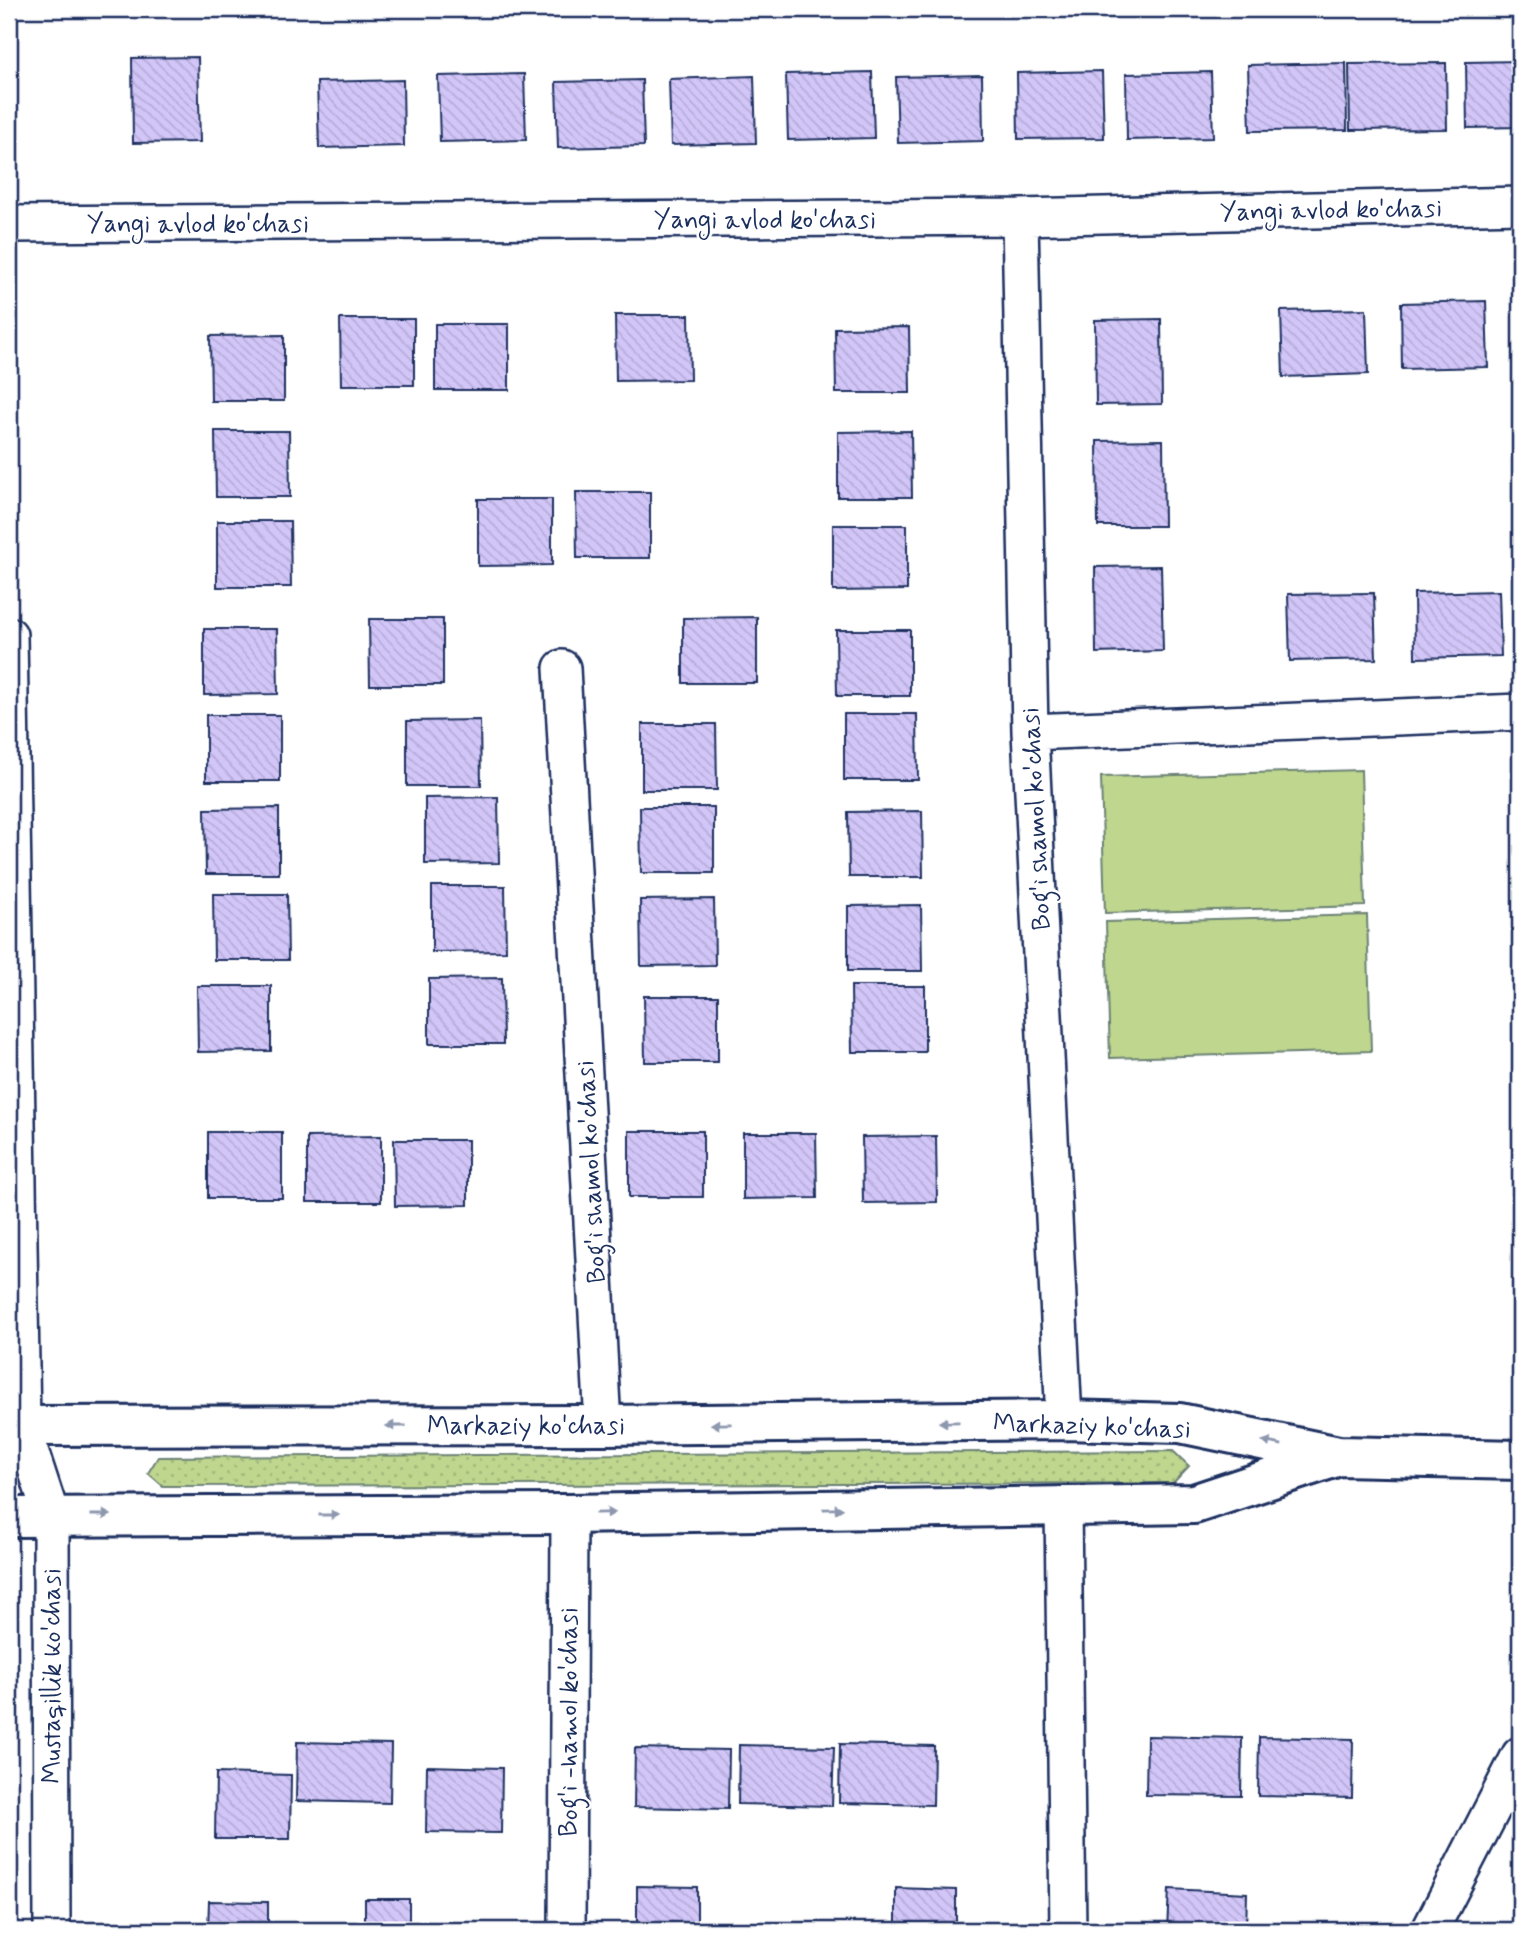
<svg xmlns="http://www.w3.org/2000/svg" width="1529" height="1939" viewBox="0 0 1529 1939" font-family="Mynerve,sans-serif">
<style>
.grass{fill:url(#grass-dots);stroke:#6c8276;stroke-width:2}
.green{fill:#bed68d;stroke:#6c8276;stroke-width:2}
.building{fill:url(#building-back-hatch);stroke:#1b2f5e;stroke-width:2}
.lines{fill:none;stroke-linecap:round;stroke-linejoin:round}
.minor-casing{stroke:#1b2f5e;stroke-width:40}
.tertiary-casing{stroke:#1b2f5e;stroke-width:44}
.minor{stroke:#fff;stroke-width:35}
.tertiary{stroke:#fff;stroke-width:38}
.oneway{fill:#8d97ae}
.labels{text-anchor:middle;stroke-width:5;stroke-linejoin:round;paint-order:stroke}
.street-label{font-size:26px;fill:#1b2f5e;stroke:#fff}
</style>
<defs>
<pattern id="grass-dots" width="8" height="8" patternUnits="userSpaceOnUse" patternTransform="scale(1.75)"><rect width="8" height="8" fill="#bed68d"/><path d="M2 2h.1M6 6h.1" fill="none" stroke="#a3b87c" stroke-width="1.8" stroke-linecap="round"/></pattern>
<pattern id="building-back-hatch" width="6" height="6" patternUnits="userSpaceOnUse" patternTransform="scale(1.75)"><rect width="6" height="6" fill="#d2c6f8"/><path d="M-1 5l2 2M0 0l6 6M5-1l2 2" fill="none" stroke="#b4aad7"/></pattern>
</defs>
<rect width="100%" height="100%" fill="#fff"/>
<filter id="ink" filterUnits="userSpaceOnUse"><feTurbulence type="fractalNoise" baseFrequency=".0143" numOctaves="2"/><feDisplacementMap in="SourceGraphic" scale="14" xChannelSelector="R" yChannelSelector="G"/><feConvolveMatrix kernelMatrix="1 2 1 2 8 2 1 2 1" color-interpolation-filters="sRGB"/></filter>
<g filter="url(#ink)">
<!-- grass -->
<path class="grass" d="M1173 1451 1189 1466 1173 1483 163 1486 148 1473 158 1457Z"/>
<!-- green -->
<path class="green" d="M1361 770 1365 906 1105 913 1101 777Z
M1367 915 1371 1051 1110 1058 1106 922Z"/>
<!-- building -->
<path class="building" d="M118 9H185V14L118 15Z
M198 57 200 142 133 143 132 58Z
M1520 61V127L1467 128 1466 62Z
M1346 63 1347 130 1250 131 1248 65Z
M1446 63 1447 129 1350 130 1349 64Z
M1102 71 1104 138 1018 139 1017 73Z
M872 72 874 138 788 140 786 74Z
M1211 72 1213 138 1127 140 1126 74Z
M524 74 526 140 440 142 438 76Z
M982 75 983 141 898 143 896 77Z
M754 76 756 143 671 145 669 79Z
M403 80 404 146 319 148 317 82Z
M642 80 644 146 558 148 556 82Z
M1486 301 1488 367 1402 369 1401 303Z
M1517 304H1520V371H1519Z
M1366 309 1368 374 1283 377 1281 311Z
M615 315H689L690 380 616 381Z
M340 319H414V385H341Z
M1161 319 1162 404 1096 405 1095 320Z
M435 324H509V390H435Z
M909 327 910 393H836L835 328Z
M284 335V401H211L210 336Z
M215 431H289L290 497H216Z
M911 431 912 497H838V432Z
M1163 440 1164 526H1098L1097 441Z
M576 492H650V558H577Z
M478 499H552V565L478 566Z
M217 521H290L291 587H217Z
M833 525H907V590L833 591Z
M1161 566 1163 651 1096 653 1095 567Z
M1499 591 1501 656 1415 658 1414 593Z
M1374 593 1376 659 1290 661 1288 594Z
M757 617V683H683V618Z
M369 619H443V685H370Z
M204 629H277L278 694 204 695Z
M836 630H910V696H837Z
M844 714H917L918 780H844Z
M206 715H280V781H206Z
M480 720 481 786H407V721Z
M642 724H716L717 790H642Z
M498 797 499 863 425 864V798Z
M640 807H714V873H641Z
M279 808V874H206L205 809Z
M922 811 923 877H849L848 812Z
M432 886H505L506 951 432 952Z
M213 894H287L288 960H214Z
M714 899 715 965 641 966 640 900Z
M921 905 922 971H848V906Z
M1517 958H1520V1017H1518Z
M502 978 503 1044H429V979Z
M197 986H271V1051L198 1052Z
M851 986H925V1052H852Z
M644 996H718V1062H645Z
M629 1131H703V1197H629Z
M208 1132H282V1198H208Z
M743 1133H816L817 1198 743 1199Z
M381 1136V1202H307V1137Z
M936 1136 937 1202 863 1203 862 1137Z
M394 1140H468V1205L395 1206Z
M1147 1736 1242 1738 1241 1796 1146 1795Z
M1259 1737 1353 1739 1352 1798 1258 1796Z
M297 1742 391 1744 390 1803 296 1801Z
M840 1744 934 1746 933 1805 839 1803Z
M739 1745 834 1747 832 1806 738 1804Z
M635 1748 729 1750 728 1809 634 1807Z
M427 1766 502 1768 501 1833 426 1832Z
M216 1773 291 1775 290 1839H215Z
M637 1886 697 1887V1930H637Z
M896 1888 956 1890V1930H896Z
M1169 1889 1247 1893 1246 1930H1167Z
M365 1899H409V1930H365Z
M209 1901 268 1902V1930H208Z"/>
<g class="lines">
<defs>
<path id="minor" d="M1020 217 1030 732 1064 1420
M9 224 1020 217 1520 205
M9 635 22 1426 51 1515 52 1930
M562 668 603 1425
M1030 732 1520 712
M1063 1505 1068 1930
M567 1930 569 1514
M1430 1930 1520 1755"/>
<path id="tertiary" d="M9 1426 603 1425 1064 1420 1180 1423 1339 1456 1520 1460
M9 1517 569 1514 1194 1504 1336 1457"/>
</defs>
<!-- minor casing -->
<use href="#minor" class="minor-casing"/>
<!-- tertiary casing -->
<use href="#tertiary" class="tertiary-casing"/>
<!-- minor -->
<use href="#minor" class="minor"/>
<!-- tertiary -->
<use href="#tertiary" class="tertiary"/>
</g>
<!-- one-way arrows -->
<defs><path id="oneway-solid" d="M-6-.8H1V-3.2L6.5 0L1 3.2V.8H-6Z" transform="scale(1.75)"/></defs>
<g class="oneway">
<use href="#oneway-solid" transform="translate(949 1422) rotate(179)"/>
<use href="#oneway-solid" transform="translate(721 1424) rotate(179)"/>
<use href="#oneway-solid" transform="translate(396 1426) rotate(180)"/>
<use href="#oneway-solid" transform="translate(1272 1443) rotate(-168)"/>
<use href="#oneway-solid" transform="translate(833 1509) rotate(-1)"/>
<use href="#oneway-solid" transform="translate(605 1513) rotate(-1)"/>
<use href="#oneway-solid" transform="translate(101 1515)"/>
<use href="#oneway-solid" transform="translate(329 1515)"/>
</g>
</g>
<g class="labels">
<!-- street labels -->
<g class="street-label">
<text transform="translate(1331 209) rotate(-1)" y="9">Yangi avlod ko'chasi</text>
<text x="765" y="228">Yangi avlod ko'chasi</text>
<text x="198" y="232">Yangi avlod ko'chasi</text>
<text transform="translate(1035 819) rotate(-93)" y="9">Bog'i shamol ko'chasi</text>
<text transform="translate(590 1172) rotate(-93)" y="9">Bog'i shamol ko'chasi</text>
<text x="526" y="1434">Markaziy ko'chasi</text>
<text transform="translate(1092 1425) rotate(2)" y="9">Markaziy ko'chasi</text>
<text transform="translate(51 1676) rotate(-90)" y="9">Mustaqillik ko'chasi</text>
<text transform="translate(568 1722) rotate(-90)" y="9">Bog'i -hamol ko'chasi</text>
</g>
</g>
<!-- margin -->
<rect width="1529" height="1939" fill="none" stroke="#fff" stroke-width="35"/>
<rect x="18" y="18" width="1494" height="1904" fill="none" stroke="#1b2f5e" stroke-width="2.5" filter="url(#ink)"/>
</svg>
